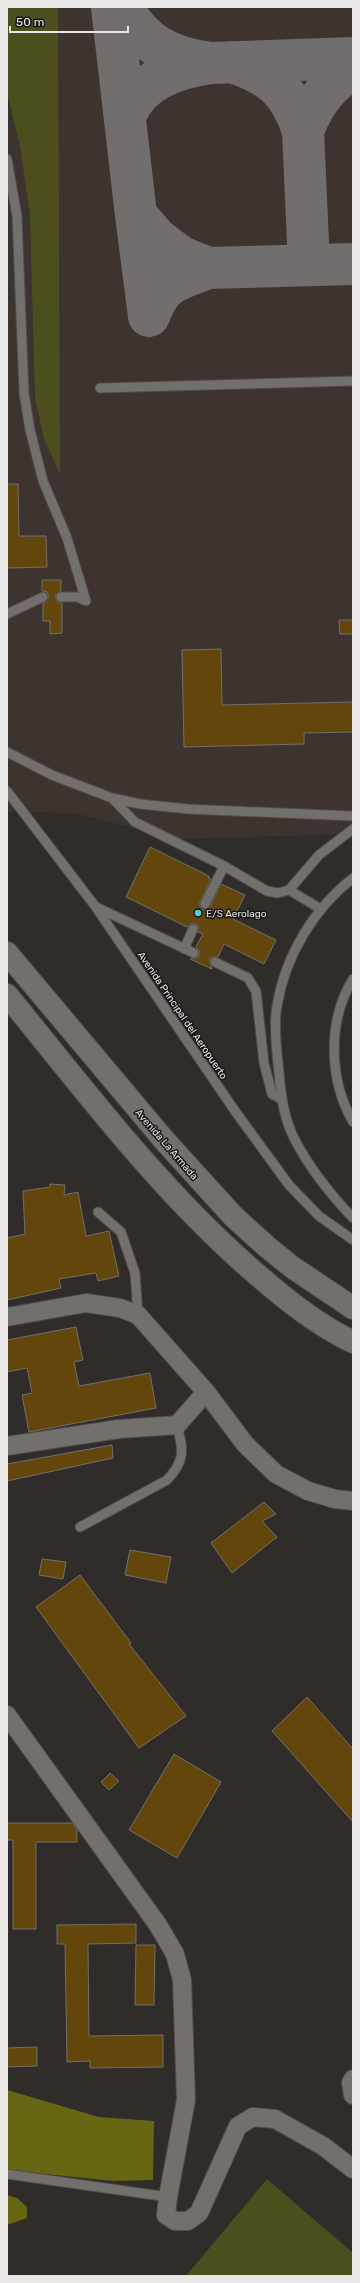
<svg xmlns="http://www.w3.org/2000/svg" width="360" height="2283" viewBox="0 0 360 2283" font-family="Rubik,sans-serif">
<style>
.built{fill:#3d342f}
.green{fill:#4d4e1d}
.forest{fill:#666613}
.lines{fill:none;stroke-linecap:round;stroke-linejoin:round}
.taxiway{stroke:#726e6d;stroke-width:42}
.building{fill:#63460c;stroke:#72706c}
.service-casing{stroke:#4e4b4a;stroke-width:11}
.minor-casing{stroke:#4e4b4a;stroke-width:20}
.secondary-casing{stroke:#4e4b4a;stroke-width:24}
.service{stroke:#736f6d;stroke-width:9}
.minor{stroke:#736f6d;stroke-width:18}
.secondary{stroke:#736f6d;stroke-width:22}
.poi-dot{fill:#52ccd6;stroke:#161414;stroke-width:1.5}
.labels{text-anchor:middle;stroke-width:3;stroke-linejoin:round;paint-order:stroke}
.poi-label{font-size:10px;fill:#e9e6e5;stroke:#161414;text-anchor:start}
.street-label{font-size:10px;fill:#e9e6e5;stroke:#161414}
</style>
<rect width="100%" height="100%" fill="#2f2c2a"/>
<!-- built -->
<path class="built" d="M7 7H353V834L178 839 74 813 7 812Z"/>
<!-- green -->
<path class="green" d="M7 7H58L60 474 44 439 35 397 30 215 20 146 7 92Z
M267 2179 353 2253V2276H186Z"/>
<!-- forest -->
<path class="forest" d="M7 2090 99 2117 154 2121 153 2180 113 2181 7 2170Z
M7 2195 17 2198 27 2207V2218L7 2225Z"/>
<g class="lines">
<!-- taxiway -->
<path class="taxiway" d="M112 7 136 215 157 239 181 257 208 268 353 264
M122 7C143 44 169 58 211 63L353 58
M232 62C272 75 290 91 303 131L309 265
M125 116C139 80 176 68 211 63
M303 131C313 104 328 84 353 68
M136 215 149 316C162 281 175 281 208 268"/>
</g>
<!-- building -->
<path class="building" d="M7 484H18L19 536H46L47 567 7 568Z
M42 580H61V591L56 594 55 597 58 602 62 603V633L50 634V621H43V604L49 597 47 592 42 591Z
M339 620H353V634H340Z
M221 649 222 705 353 702V732L304 733V744L184 747 182 650Z
M150 847 209 876 208 878 211 879 199 904 202 909 206 910 210 907 221 884 245 895 233 919 276 940 264 964 224 944 218 957H212L209 960 212 969 190 959 197 958 200 955 199 950 196 947 203 934 198 932V925L192 923 187 927 126 897Z
M50 1184 65 1185 64 1195 78 1192 86 1236 109 1231 119 1276 98 1281 96 1273 59 1279 61 1288 7 1300V1238L25 1234 23 1191 50 1187Z
M76 1327 83 1360 74 1362 79 1386 150 1373 156 1408 29 1432 22 1395 32 1393 27 1368 7 1372V1340Z
M112 1445 113 1458 7 1481V1464Z
M264 1502 276 1514 262 1521 277 1537 232 1573 211 1543Z
M130 1550 171 1557 166 1583 125 1575Z
M42 1559 66 1562 63 1579 39 1575Z
M80 1575 131 1643 129 1644 186 1716 139 1748 36 1607Z
M307 1697 353 1749V1822L272 1731Z
M174 1754 221 1782 177 1858 129 1830Z
M110 1773 119 1781 109 1790 101 1782Z
M7 1823H72L77 1830V1842H36V1929H13V1840H7Z
M136 1924V1943L88 1944 89 2036 163 2035V2067L90 2068V2061L67 2062 65 1944H57V1925Z
M136 1945H155L154 2005H135Z
M37 2047V2066L7 2067V2048Z"/>
<g class="lines">
<defs>
<path id="service" d="M7 159 17 216 24 393 30 430 43 481 67 538 86 601 77 597H61
M100 388 353 381
M7 614 43 597
M7 752 52 775 112 798 140 804 188 809 353 816
M7 791 95 906 235 1111 289 1185 319 1216 353 1240
M112 798 135 822 224 866 267 891 278 893 289 890 319 855 353 829
M353 878C313 909 285 957 277 1006 273 1023 277 1055 279 1073 281 1096 284 1119 295 1140 310 1169 331 1195 353 1218
M289 890 321 909
M205 904 224 866
M96 907 194 953
M184 949 193 929
M215 962 248 978 256 991 264 1063 272 1094 281 1099
M353 979C327 1021 329 1080 353 1122
M98 1212 121 1232 135 1273 138 1315
M80 1527 167 1480C186 1460 183 1449 177 1425
M7 2174 168 2197"/>
<path id="minor" d="M7 1317 86 1303 120 1308 138 1315 206 1392 245 1444 276 1474 308 1491 335 1499 353 1501
M7 1446 119 1429 177 1425 206 1392
M7 1715 158 1925 175 1954 182 1980 186 2100 168 2197 166 2215 175 2221H188L199 2213 238 2126 253 2117 275 2119 323 2146 353 2169
M353 2079 351 2083 353 2095"/>
<path id="secondary" d="M7 953 164 1140 233 1216 266 1246 292 1267 353 1308
M7 995C83 1088 155 1184 245 1264 278 1293 313 1323 353 1342"/>
</defs>
<!-- service casing -->
<use href="#service" class="service-casing"/>
<!-- minor casing -->
<use href="#minor" class="minor-casing"/>
<!-- secondary casing -->
<use href="#secondary" class="secondary-casing"/>
<!-- service -->
<use href="#service" class="service"/>
<!-- minor -->
<use href="#minor" class="minor"/>
<!-- secondary -->
<use href="#secondary" class="secondary"/>
</g>
<!-- markers -->
<circle class="poi-dot" cx="198" cy="913" r="4"/>
<g class="labels">
<!-- poi labels -->
<g class="poi-label">
<text x="206" y="917">E/S Aerolago</text>
</g>
<!-- street labels -->
<g class="street-label">
<text transform="translate(183 1015) rotate(56)" y="4">Avenida Principal del Aeropuerto</text>
<text transform="translate(167 1144) rotate(49)" y="4">Avenida La Armada</text>
</g>
</g>
<!-- border -->
<rect width="360" height="2283" fill="none" stroke="#e9e6e5" stroke-width="16"/>
<!-- scale -->
<path d="M10 26v6h118v-6" fill="none" stroke="#e9e6e5" stroke-width="2"/>
<text x="16" y="26" font-size="12" fill="#e9e6e5" stroke="#161414" stroke-width="3" paint-order="stroke">50 m</text>
</svg>
